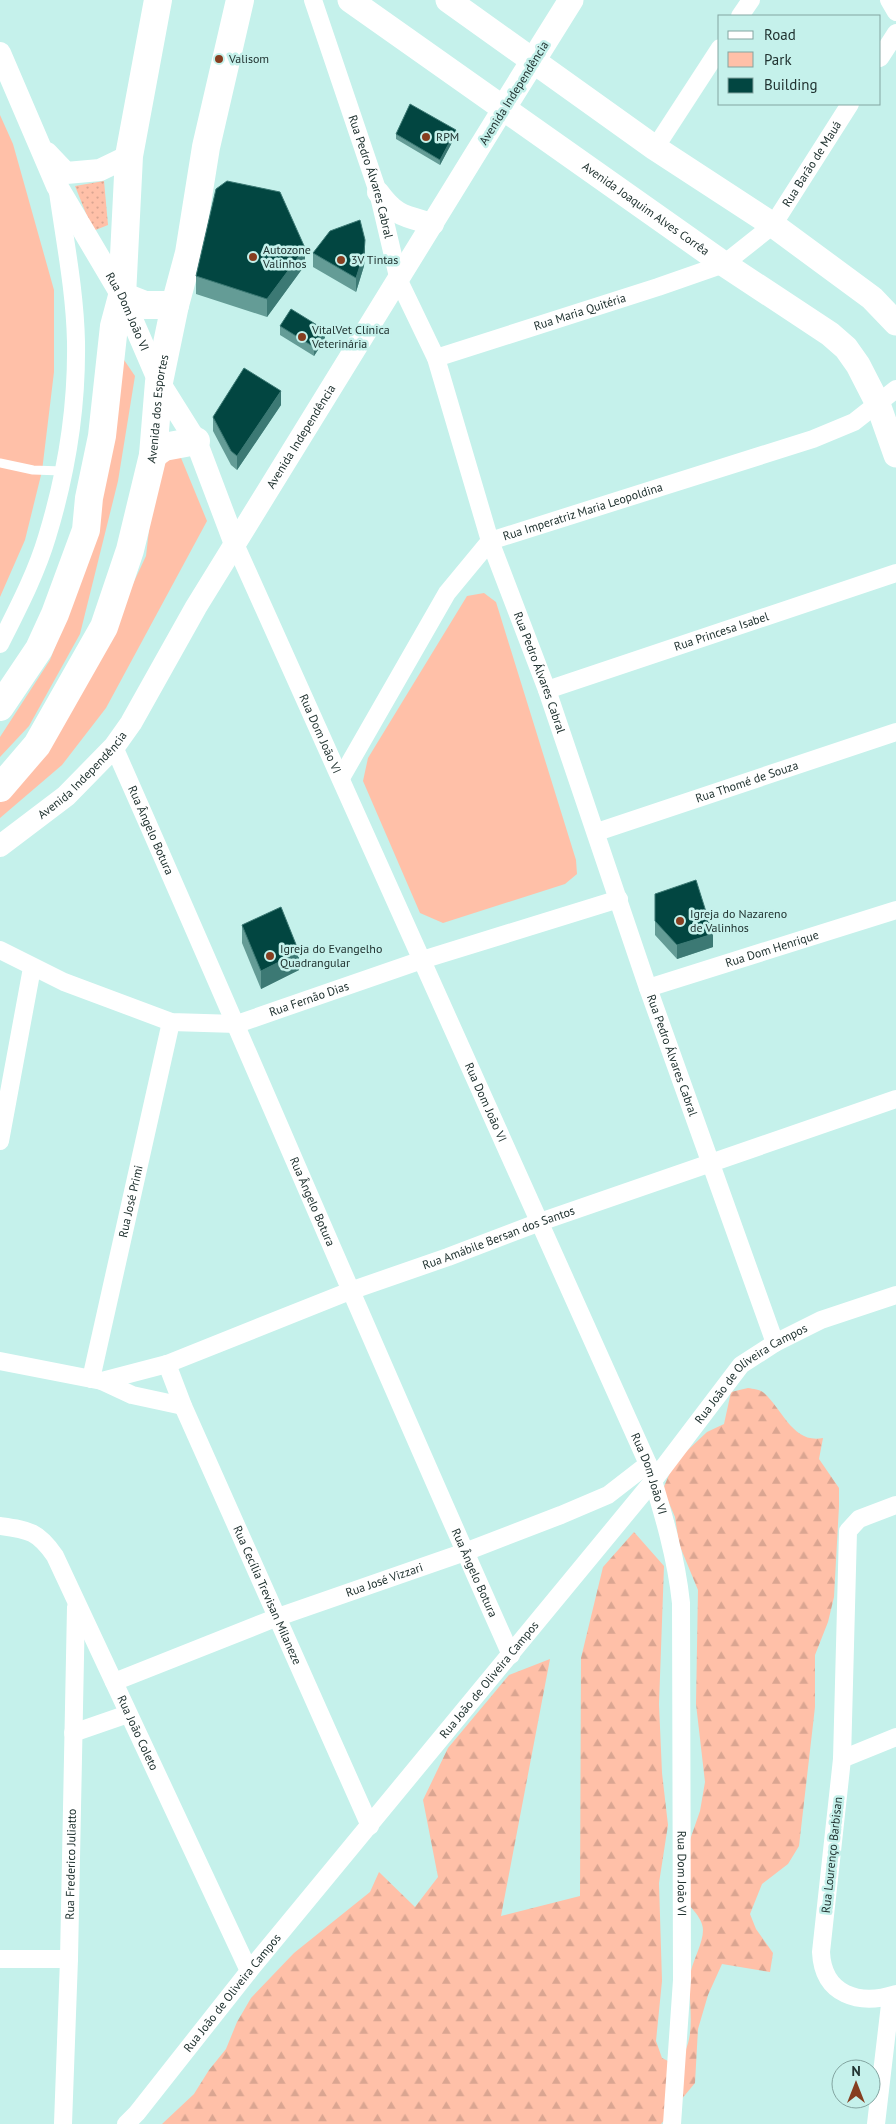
<svg xmlns="http://www.w3.org/2000/svg" width="896" height="2124" viewBox="0 0 896 2124" font-family="'PT Sans',sans-serif">
<style>
.grass{fill:url(#grass-dots)}
.forest{fill:url(#forest-firs)}
.park{fill:#ffc0a8}
.lines{fill:none;stroke-linecap:round;stroke-linejoin:round}
.service{stroke:#fff;stroke-width:9}
.minor{stroke:#fff;stroke-width:18}
.tertiary{stroke:#fff;stroke-width:22}
.secondary{stroke:#fff;stroke-width:25}
.primary{stroke:#fff;stroke-width:28}
.wall{fill:#649c96}
.shaded-wall{fill:#3c7974}
.building{fill:#024641;stroke:#3c7974}
.poi-dot{fill:#863e20;stroke:#c5f1eb;stroke-width:2}
.labels{text-anchor:middle;stroke-width:5;stroke-linejoin:round;paint-order:stroke}
.poi-label{font-size:12px;fill:#213331;stroke:#c5f1eb;text-anchor:start}
.street-label{font-size:12px;fill:#213331;stroke:#c5f1eb}
</style>
<defs>
<pattern id="grass-dots" width="8" height="8" patternUnits="userSpaceOnUse" patternTransform="scale(1.25)"><rect width="8" height="8" fill="#ffc0a8"/><path d="M2 2h.1M6 6h.1" fill="none" stroke="#daa591" stroke-width="1.8" stroke-linecap="round"/></pattern>
<pattern id="forest-firs" width="22" height="20" patternUnits="userSpaceOnUse" patternTransform="scale(1.25)"><rect width="22" height="20" fill="#ffc0a8"/><path d="M5 1l3.5 6h-7zM16 11l3.5 6h-7z" fill="#daa591"/></pattern>
</defs>
<rect width="100%" height="100%" fill="#c5f1eb"/>
<!-- grass -->
<path class="grass" d="M104 181 108 225 93 231 75 186Z"/>
<!-- forest -->
<path class="forest" d="M748 1388C753 1389 760 1389 764 1393 783 1410 793 1444 823 1438L819 1459 839 1488V1506L834 1597 828 1622 815 1655V1707L799 1846 788 1864 762 1884 750 1914 756 1929 773 1953 770 1972 722 1964 708 1995 698 2029 695 2083 661 2124H162L194 2094 209 2070 226 2049 237 2022 251 1998 294 1953 370 1892 379 1872 415 1907 438 1877 423 1800 448 1748 509 1675 550 1659 501 1916 580 1896 581 1658 603 1567 634 1532 664 1566 659 1704 662 1773 668 1825 659 1883 662 1981 656 2041 662 2058 670 2062 680 2061C699 2032 686 2002 691 1971 694 1958 703 1943 703 1930 703 1917 688 1905 680 1895L684 1857 700 1811 705 1782 696 1704 698 1590 679 1544 675 1517 663 1489 674 1463 707 1432 724 1424 731 1392Z"/>
<!-- park -->
<path class="park" d="M0 115 13 144 54 290V372L42 471 25 540 0 597Z
M120 354 135 376 118 481 80 634 29 726 0 757V737L50 660 88 559Z
M179 453 207 521 106 708 62 765 0 818V802L7 796 116 620 146 556 157 461Z
M484 593 496 602 576 860 577 874 565 884 443 923 420 913 363 781 368 758 467 596Z"/>
<g class="lines">
<!-- service -->
<path class="service" d="M0 463 33 470 62 471"/>
<!-- minor -->
<g class="minor">
<path id="s1" d="M313 0 378 192 399 281 436 358 490 541 547 690 648 988 775 1343"/>
<path d="M889 0 896 12"/>
<path d="M740 16 751 0"/>
<path d="M880 58 896 33"/>
<path d="M655 148 720 48"/>
<path id="s2" d="M436 358 658 287 724 264 773 225 850 104"/>
<path id="s3" d="M235 544 648 1464C662 1510 676 1555 681 1603L682 1980 672 2124"/>
<path d="M0 644C17 610 36 574 47 537 66 475 77 407 76 342 75 292 65 242 58 192"/>
<path id="s4" d="M547 690 896 573"/>
<path id="s5" d="M114 747C248 1049 376 1354 511 1655"/>
<path id="s6" d="M341 778 447 593 490 541 813 439 854 422 896 389"/>
<path id="s7" d="M597 832 896 732"/>
<path id="s8" d="M0 950 64 982 171 1022 237 1024 422 960 619 899"/>
<path id="s9" d="M648 988 896 910"/>
<path d="M0 1141 32 968"/>
<path id="s10" d="M0 1361 102 1381 167 1364 350 1291 448 1257 540 1222 896 1099"/>
<path id="s11" d="M167 1364 183 1406 370 1826"/>
<path id="s12" d="M91 1379 171 1022"/>
<path d="M102 1381 132 1395 183 1406"/>
<path d="M896 1505 859 1519 848 1531 842 1759 821 1952C823 1995 859 2006 896 1994"/>
<path id="s13" d="M0 1526C29 1530 38 1531 55 1556L249 1971"/>
<path id="s14" d="M114 1682 278 1617 465 1552 561 1515 608 1495 648 1464"/>
<path d="M73 1733 128 1714"/>
<path d="M842 1759 896 1737"/>
<path d="M0 1959H69"/>
<path id="s15" d="M63 2124 69 1959 76 1607"/>
<path id="s16" d="M126 2124 137 2113 249 1971 653 1481 741 1365 775 1343 821 1320 896 1295"/>
<path d="M876 2124 891 1996"/>
</g>
<!-- tertiary -->
<g class="tertiary">
<path id="s17" d="M0 53 57 186 122 296 159 382 196 441 235 544"/>
<path d="M47 153 66 173 100 170 129 156"/>
<path d="M378 192C396 217 405 216 433 224"/>
<path id="s18" d="M0 846 66 796 114 747 131 723 196 607 503 109"/>
</g>
<!-- secondary -->
<g class="secondary">
<path id="s19" d="M350 0 724 264 830 334 846 348 858 365 878 404 896 455"/>
<path d="M448 0 655 148 773 225 872 298 896 323"/>
<path d="M503 109 571 0"/>
</g>
<!-- primary -->
<g class="primary">
<path d="M122 296 145 305H175"/>
<path d="M153 455 164 447 196 441"/>
<path d="M0 707 39 649 55 614 86 530 89 498 102 436 114 326 122 296 129 156 158 0"/>
<path id="s20" d="M0 788 37 745 104 627 130 550 153 455 159 382 175 305 189 253 206 147 240 0"/>
</g>
</g>
<!-- wall -->
<path class="wall" d="M396 134 456 135 440 165 396 139Z
M313 253H365L364 266 356 292 313 267Z
M305 265 267 317 196 294V276Z
M280 326 325 339 314 356 280 335Z
M281 405 237 470 231 465 213 431V417Z
M655 894 713 947 677 959 655 935Z
M242 925 299 970 261 989 242 943Z"/>
<!-- shaded-wall -->
<path class="shaded-wall" d="M456 130V135L440 165V160Z
M365 240V253L364 266 356 292V278Z
M305 248V265L267 317V299Z
M325 330V339L314 356V347Z
M281 391V405L237 470V456Z
M713 934V947L677 959V945Z
M299 952V970L261 989V971Z"/>
<!-- building -->
<path class="building" d="M410 104 456 130 440 160 396 134Z
M227 181 280 192 305 248 267 299 196 276 216 189Z
M360 220 365 240 364 253 356 278 313 253 330 231Z
M291 309 325 330 314 347 280 326Z
M244 368 281 391 237 456 231 451 213 417Z
M696 880 713 934 677 945 655 921V894Z
M281 907 299 952 261 971 242 925Z"/>
<!-- markers -->
<g class="poi-dot">
<circle cx="219" cy="59" r="5"/>
<circle cx="426" cy="137" r="5"/>
<circle cx="253" cy="257" r="5"/>
<circle cx="341" cy="260" r="5"/>
<circle cx="302" cy="337" r="5"/>
<circle cx="680" cy="921" r="5"/>
<circle cx="270" cy="956" r="5"/>
</g>
<g class="labels">
<!-- poi labels -->
<g class="poi-label">
<text x="229" y="63">Valisom</text>
<text x="436" y="141">RPM</text>
<text x="263" y="254">Autozone<tspan x="263" dy="14">Valinhos</tspan></text>
<text x="351" y="264">3V Tintas</text>
<text x="312" y="334">VitalVet Clínica<tspan x="312" dy="14">Veterinária</tspan></text>
<text x="690" y="918">Igreja do Nazareno<tspan x="690" dy="14">de Valinhos</tspan></text>
<text x="280" y="953">Igreja do Evangelho<tspan x="280" dy="14">Quadrangular</tspan></text>
</g>
<!-- street labels -->
<g class="street-label">
<text transform="translate(514 93) rotate(-58)" y="4">Avenida Independência</text>
<text dy="4" stroke="none"><textPath href="#s2" startOffset="438">Rua Barão de Mauá</textPath></text>
<text dy="4" stroke="none"><textPath href="#s1" startOffset="186">Rua Pedro Álvares Cabral</textPath></text>
<text dy="4" stroke="none"><textPath href="#s19" startOffset="362">Avenida Joaquim Alves Corrêa</textPath></text>
<text dy="4" stroke="none"><textPath href="#s17" startOffset="289">Rua Dom João VI</textPath></text>
<text dy="4" stroke="none"><textPath href="#s2" startOffset="151">Rua Maria Quitéria</textPath></text>
<text dy="4" stroke="none"><textPath href="#s20" startOffset="418">Avenida dos Esportes</textPath></text>
<text dy="4" stroke="none"><textPath href="#s18" startOffset="514">Avenida Independência</textPath></text>
<text dy="4" stroke="none"><textPath href="#s6" startOffset="378">Rua Imperatriz Maria Leopoldina</textPath></text>
<text dy="4" stroke="none"><textPath href="#s4" startOffset="184">Rua Princesa Isabel</textPath></text>
<text dy="4" stroke="none"><textPath href="#s1" startOffset="711">Rua Pedro Álvares Cabral</textPath></text>
<text dy="4" stroke="none"><textPath href="#s3" startOffset="208">Rua Dom João VI</textPath></text>
<text dy="4" stroke="none"><textPath href="#s18" startOffset="109">Avenida Independência</textPath></text>
<text dy="4" stroke="none"><textPath href="#s7" startOffset="158">Rua Thomé de Souza</textPath></text>
<text dy="4" stroke="none"><textPath href="#s5" startOffset="91">Rua Ângelo Botura</textPath></text>
<text dy="4" stroke="none"><textPath href="#s9" startOffset="130">Rua Dom Henrique</textPath></text>
<text dy="4" stroke="none"><textPath href="#s8" startOffset="328">Rua Fernão Dias</textPath></text>
<text dy="4" stroke="none"><textPath href="#s1" startOffset="1116">Rua Pedro Álvares Cabral</textPath></text>
<text dy="4" stroke="none"><textPath href="#s3" startOffset="612">Rua Dom João VI</textPath></text>
<text dy="4" stroke="none"><textPath href="#s12" startOffset="182">Rua José Primi</textPath></text>
<text dy="4" stroke="none"><textPath href="#s5" startOffset="496">Rua Ângelo Botura</textPath></text>
<text dy="4" stroke="none"><textPath href="#s10" startOffset="526">Rua Amábile Bersan dos Santos</textPath></text>
<text dy="4" stroke="none"><textPath href="#s16" startOffset="979">Rua João de Oliveira Campos</textPath></text>
<text dy="4" stroke="none"><textPath href="#s3" startOffset="1018">Rua Dom João VI</textPath></text>
<text dy="4" stroke="none"><textPath href="#s5" startOffset="901">Rua Ângelo Botura</textPath></text>
<text dy="4" stroke="none"><textPath href="#s14" startOffset="289">Rua José Vizzari</textPath></text>
<text dy="4" stroke="none"><textPath href="#s11" startOffset="252">Rua Cecília Trevisan Milaneze</textPath></text>
<text dy="4" stroke="none"><textPath href="#s16" startOffset="574">Rua João de Oliveira Campos</textPath></text>
<text dy="4" stroke="none"><textPath href="#s13" startOffset="261">Rua João Coleto</textPath></text>
<text transform="translate(832 1855) rotate(-84)" y="4">Rua Lourenço Barbisan</text>
<text dy="4" stroke="none"><textPath href="#s15" startOffset="260">Rua Frederico Juliatto</textPath></text>
<text dy="4" stroke="none"><textPath href="#s3" startOffset="1422">Rua Dom João VI</textPath></text>
<text dy="4" stroke="none"><textPath href="#s16" startOffset="169">Rua João de Oliveira Campos</textPath></text>
</g>
</g>
<!-- legend -->
<rect x="718" y="15" width="162" height="90" fill="#c5f1eb" stroke="#83a5a1"/>
<rect x="728" y="31" width="25" height="8" fill="#ffffff" stroke="#83a5a1"/>
<text x="764" y="40" font-size="15" fill="#213331">Road</text>
<rect x="728" y="52" width="25" height="15" fill="#ffc0a8" stroke="#83a5a1"/>
<text x="764" y="65" font-size="15" fill="#213331">Park</text>
<rect x="728" y="78" width="25" height="15" fill="#024641" stroke="#83a5a1"/>
<text x="764" y="90" font-size="15" fill="#213331">Building</text>
<!-- north arrow -->
<g transform="translate(856 2084)"><circle r="24" fill="#c5f1eb" stroke="#83a5a1"/>
<path d="M0-4L9 19L0 12L-9 19Z" fill="#863e20"/>
<text y="-8" font-size="14" font-weight="bold" text-anchor="middle" fill="#213331">N</text>
</g>
</svg>
